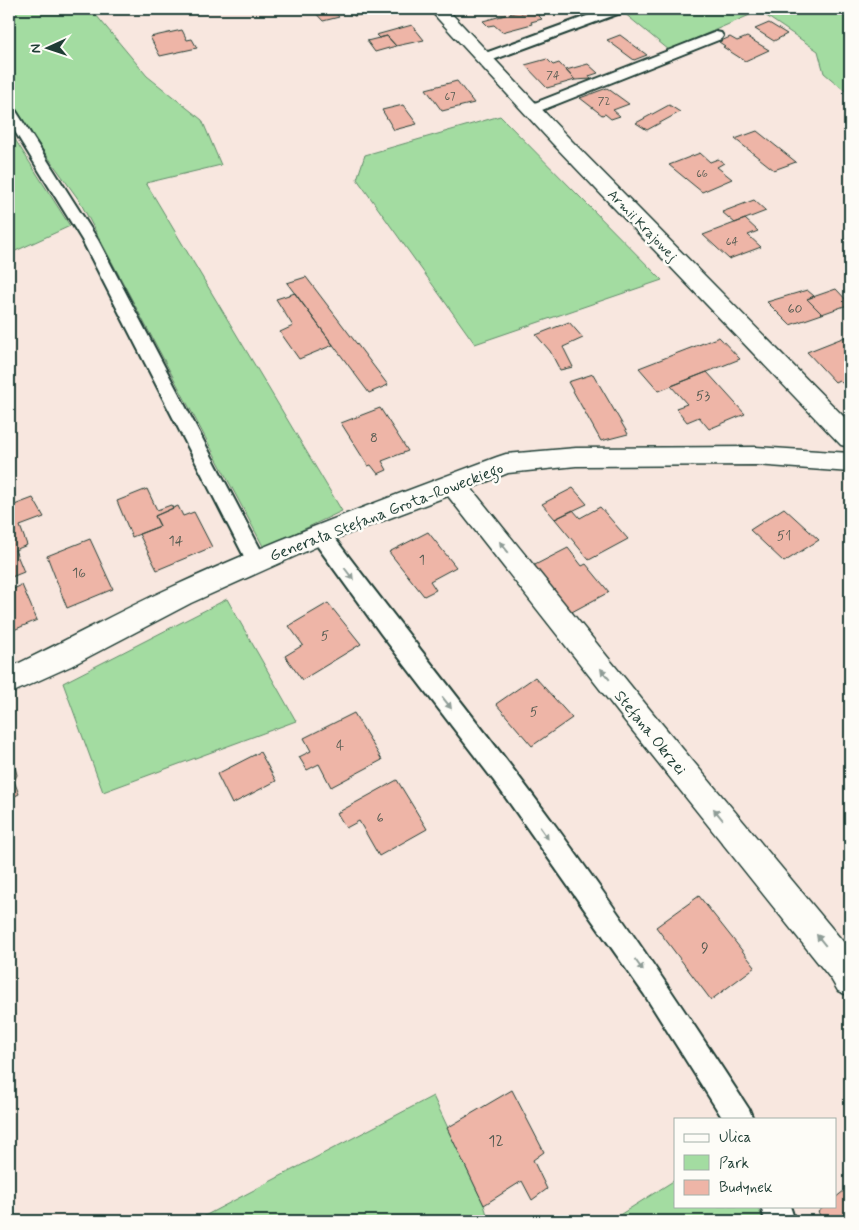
<svg xmlns="http://www.w3.org/2000/svg" width="859" height="1230" viewBox="0 0 859 1230" font-family="Mynerve,sans-serif">
<style>
.green{fill:#a3dca1;stroke:#618c6a}
.building{fill:#eeb5a7;stroke:#1f3d34}
.lines{fill:none;stroke-linecap:round;stroke-linejoin:round}
.service-casing{stroke:#1f3d34;stroke-width:4}
.minor-casing{stroke:#1f3d34;stroke-width:3}
.tertiary-casing{stroke:#1f3d34;stroke-width:3}
.service{fill:#fdfcf7;fill-rule:evenodd}
.minor{fill:#fdfcf7;fill-rule:evenodd}
.tertiary{fill:#fdfcf7;fill-rule:evenodd}
.oneway{fill:#8e9c96}
.labels{text-anchor:middle;stroke-width:5;stroke-linejoin:round;paint-order:stroke}
.far-number-label{font-size:11px;fill:#535b51}
.far-street-label{font-size:14px;fill:#1f3d34;stroke:#fdfcf7}
.number-label{font-size:14px;fill:#535b51}
.street-label{font-size:16px;fill:#1f3d34;stroke:#fdfcf7}
.near-number-label{font-size:16px;fill:#535b51}
</style>
<rect width="100%" height="100%" fill="#f8e7df"/>
<filter id="ink" filterUnits="userSpaceOnUse"><feTurbulence type="fractalNoise" baseFrequency=".02" numOctaves="2"/><feDisplacementMap in="SourceGraphic" scale="10" xChannelSelector="R" yChannelSelector="G"/><feConvolveMatrix kernelMatrix="1 2 1 2 8 2 1 2 1" color-interpolation-filters="sRGB"/></filter>
<g filter="url(#ink)">
<!-- green -->
<path class="green" d="M9 9H91L147 76 202 120 221 165 146 183 342 511 264 548 79 200 9 103Z
M637 9H850V95L824 73 818 51 759 11 669 50 624 13Z
M500 116 662 280 475 344 357 179 365 155Z
M9 130 70 226 9 254Z
M227 599 296 721 103 792 63 683Z
M433 1096 484 1205 489 1221H195Z
M675 1180V1206H757L764 1221H610Z"/>
<!-- building -->
<path class="building" d="M312 9H332L339 17 323 21Z
M349 9H382L383 10 354 16Z
M533 10 542 19 531 22 532 24 502 32 494 25 488 26 483 21 520 11 521 13Z
M769 23 787 34 774 41 755 29Z
M412 25 424 40 396 46 387 36 379 38 376 35Z
M182 30 187 40 192 39 197 48 160 56 150 37Z
M620 35 647 55 634 60 607 40Z
M387 36 396 46 375 52 367 41Z
M730 37 737 41 747 37 769 50 745 61 723 47 725 46 719 42Z
M547 59 553 65 559 63 575 80 547 88 525 65Z
M588 64 598 73 589 76 591 79 575 80 566 70Z
M457 81 474 103 442 111 426 89Z
M607 88 629 104 613 110 620 116 611 119 605 114 602 115 580 98Z
M403 105 417 124 394 130 382 110Z
M669 105 680 112 647 130 636 123Z
M757 131 796 162 774 170 735 139Z
M700 153 710 162 718 159 724 163 717 167 732 179 702 192 669 165Z
M754 200 766 211 735 223 722 212Z
M745 219 758 231 748 235 761 247 729 259 703 235Z
M306 277 388 385 369 393 287 283Z
M836 289 850 304 822 314 807 299Z
M807 290 814 296 807 299 822 314 790 325 767 302Z
M295 293 333 345 299 359 280 332 293 326 276 299Z
M569 322 583 338 563 347 573 367 560 370 550 351 536 335Z
M719 337 740 359 659 391 639 368Z
M845 337 850 342V387L847 388 839 380 835 382 807 352Z
M707 372 745 414 709 429 699 417 687 422 676 408 687 404 671 386Z
M593 374 628 434 601 441 568 382Z
M380 408 408 451 382 461 387 470 378 474 371 465 368 466 341 423Z
M573 488 587 504 555 519 542 504Z
M147 489 157 510 171 505 173 508 155 516 160 526 132 537 117 501Z
M33 498 44 517 20 526 27 545 15 550 24 572 9 578V507Z
M178 506 183 516 194 512 212 547 157 570 139 534 160 526 155 516Z
M600 507 628 539 589 560 555 519 573 510 580 518Z
M784 508 819 540 784 562 750 530Z
M428 532 456 567 430 581 436 590 424 596 389 552Z
M90 539 113 589 67 608 47 556Z
M568 548 582 566 586 564 609 592 568 614 531 567Z
M22 585 37 620 9 632V591Z
M328 603 361 644 302 680 285 656 303 645 289 626Z
M535 677 572 718 532 746 496 704Z
M354 713 382 760 331 787 319 764 307 770 299 757 311 751 304 738Z
M260 752 276 781 232 804 217 774Z
M9 765 15 767 17 775 14 781 19 794 9 799Z
M397 780 427 829 379 856 359 821 346 828 337 813Z
M699 896 755 967 711 1000 656 927Z
M512 1090 544 1152 533 1160 547 1189 532 1200 522 1181 484 1205 447 1128Z
M850 1186V1221H824L818 1212 825 1206H835V1198Z"/>
<g class="lines">
<defs>
<path id="service" d="M606 9H625L623 12 490 61 485 62 478 58 480 55Z
M716 32 721 33 723 36 721 39 537 112H527L525 109 527 106Z
M9 107 14 108 16 111 98 240 264 556 267 562 264 568 257 570 250 568 82 240 9 122Z
M320 526 327 528C387 608 449 685 510 765 595 876 673 992 749 1109L753 1119H723L644 994 494 781 381 634 313 540 310 534 313 528Z
M761 1206H790L795 1221H765Z"/>
<path id="minor" d="M756 447 850 453V472L756 465 576 466 508 473 471 488 652 712 850 950V996L838 991 831 979 632 730 448 496 329 541 191 603 71 666 9 694V668C64 642 117 612 172 587 278 538 388 498 497 457L506 454 576 448Z"/>
<path id="tertiary" d="M429 9H447L566 135 850 423V447L841 445 552 143Z"/>
</defs>
<!-- service casing -->
<use href="#service" class="service-casing"/>
<!-- minor casing -->
<use href="#minor" class="minor-casing"/>
<!-- tertiary casing -->
<use href="#tertiary" class="tertiary-casing"/>
<!-- service -->
<use href="#service" class="service"/>
<!-- minor -->
<use href="#minor" class="minor"/>
<!-- tertiary -->
<use href="#tertiary" class="tertiary"/>
</g>
<!-- one-way arrows -->
<defs><path id="oneway-solid" d="M-6-.8H1V-3.2L6.5 0L1 3.2V.8H-6Z" transform="scale(1.25)"/></defs>
<g class="oneway">
<use href="#oneway-solid" transform="translate(504 547) rotate(-129)"/>
<use href="#oneway-solid" transform="translate(349 574) rotate(53)"/>
<use href="#oneway-solid" transform="translate(605 674) rotate(-129)"/>
<use href="#oneway-solid" transform="translate(447 703) rotate(52)"/>
<use href="#oneway-solid" transform="translate(718 814) rotate(-129)"/>
<use href="#oneway-solid" transform="translate(544 833) rotate(55)"/>
<use href="#oneway-solid" transform="translate(821 940) rotate(-129)"/>
<use href="#oneway-solid" transform="translate(639 965) rotate(54)"/>
</g>
</g>
<g class="labels">
<!-- far-number labels -->
<g class="far-number-label">
<text x="553" y="79">74</text>
<text x="450" y="100">67</text>
<text x="604" y="105">72</text>
<text x="702" y="177">66</text>
<text x="732" y="245">64</text>
</g>
<!-- far-street labels -->
<g class="far-street-label">
<text transform="translate(643 225) rotate(46)" y="5">Armii Krajowej</text>
</g>
<!-- number labels -->
<g class="number-label">
<text x="795" y="313">60</text>
<text x="703" y="400">53</text>
<text x="374" y="442">8</text>
<text x="784" y="540">51</text>
<text x="176" y="545">14</text>
<text x="422" y="564">1</text>
<text x="79" y="577">16</text>
<text x="325" y="640">5</text>
<text x="534" y="716">5</text>
<text x="340" y="750">4</text>
<text x="380" y="822">6</text>
</g>
<!-- street labels -->
<g class="street-label">
<text transform="translate(386 511) rotate(-21)" y="6">Generała Stefana Grota-Roweckiego</text>
<text transform="translate(651 732) rotate(51)" y="6">Stefana Okrzei</text>
</g>
<!-- near-number labels -->
<g class="near-number-label">
<text x="705" y="953">9</text>
<text x="496" y="1146">12</text>
</g>
</g>
<!-- margin -->
<rect width="859" height="1230" fill="none" stroke="#fdfcf7" stroke-width="30"/>
<rect x="15" y="15" width="829" height="1200" fill="none" stroke="#1f3d34" stroke-width="2" filter="url(#ink)"/>
<!-- legend -->
<rect x="674" y="1118" width="162" height="90" fill="#fdfcf7" stroke="#a4b0a9"/>
<rect x="684" y="1134" width="25" height="8" fill="#fdfcf7" stroke="#a4b0a9"/>
<text x="719" y="1142" font-size="15" fill="#1f3d34">Ulica</text>
<rect x="684" y="1155" width="25" height="15" fill="#a3dca1" stroke="#a4b0a9"/>
<text x="719" y="1168" font-size="15" fill="#1f3d34">Park</text>
<rect x="684" y="1180" width="25" height="15" fill="#eeb5a7" stroke="#a4b0a9"/>
<text x="719" y="1192" font-size="15" fill="#1f3d34">Budynek</text>
<!-- north arrow -->
<g transform="translate(48 48) rotate(267)" stroke="#fdfcf7" stroke-width="4" paint-order="stroke">
<path d="M0-4L9 19L0 12L-9 19Z" fill="#1f3d34"/>
<text y="-8" font-size="14" font-weight="bold" text-anchor="middle" fill="#1f3d34">N</text>
</g>
</svg>
